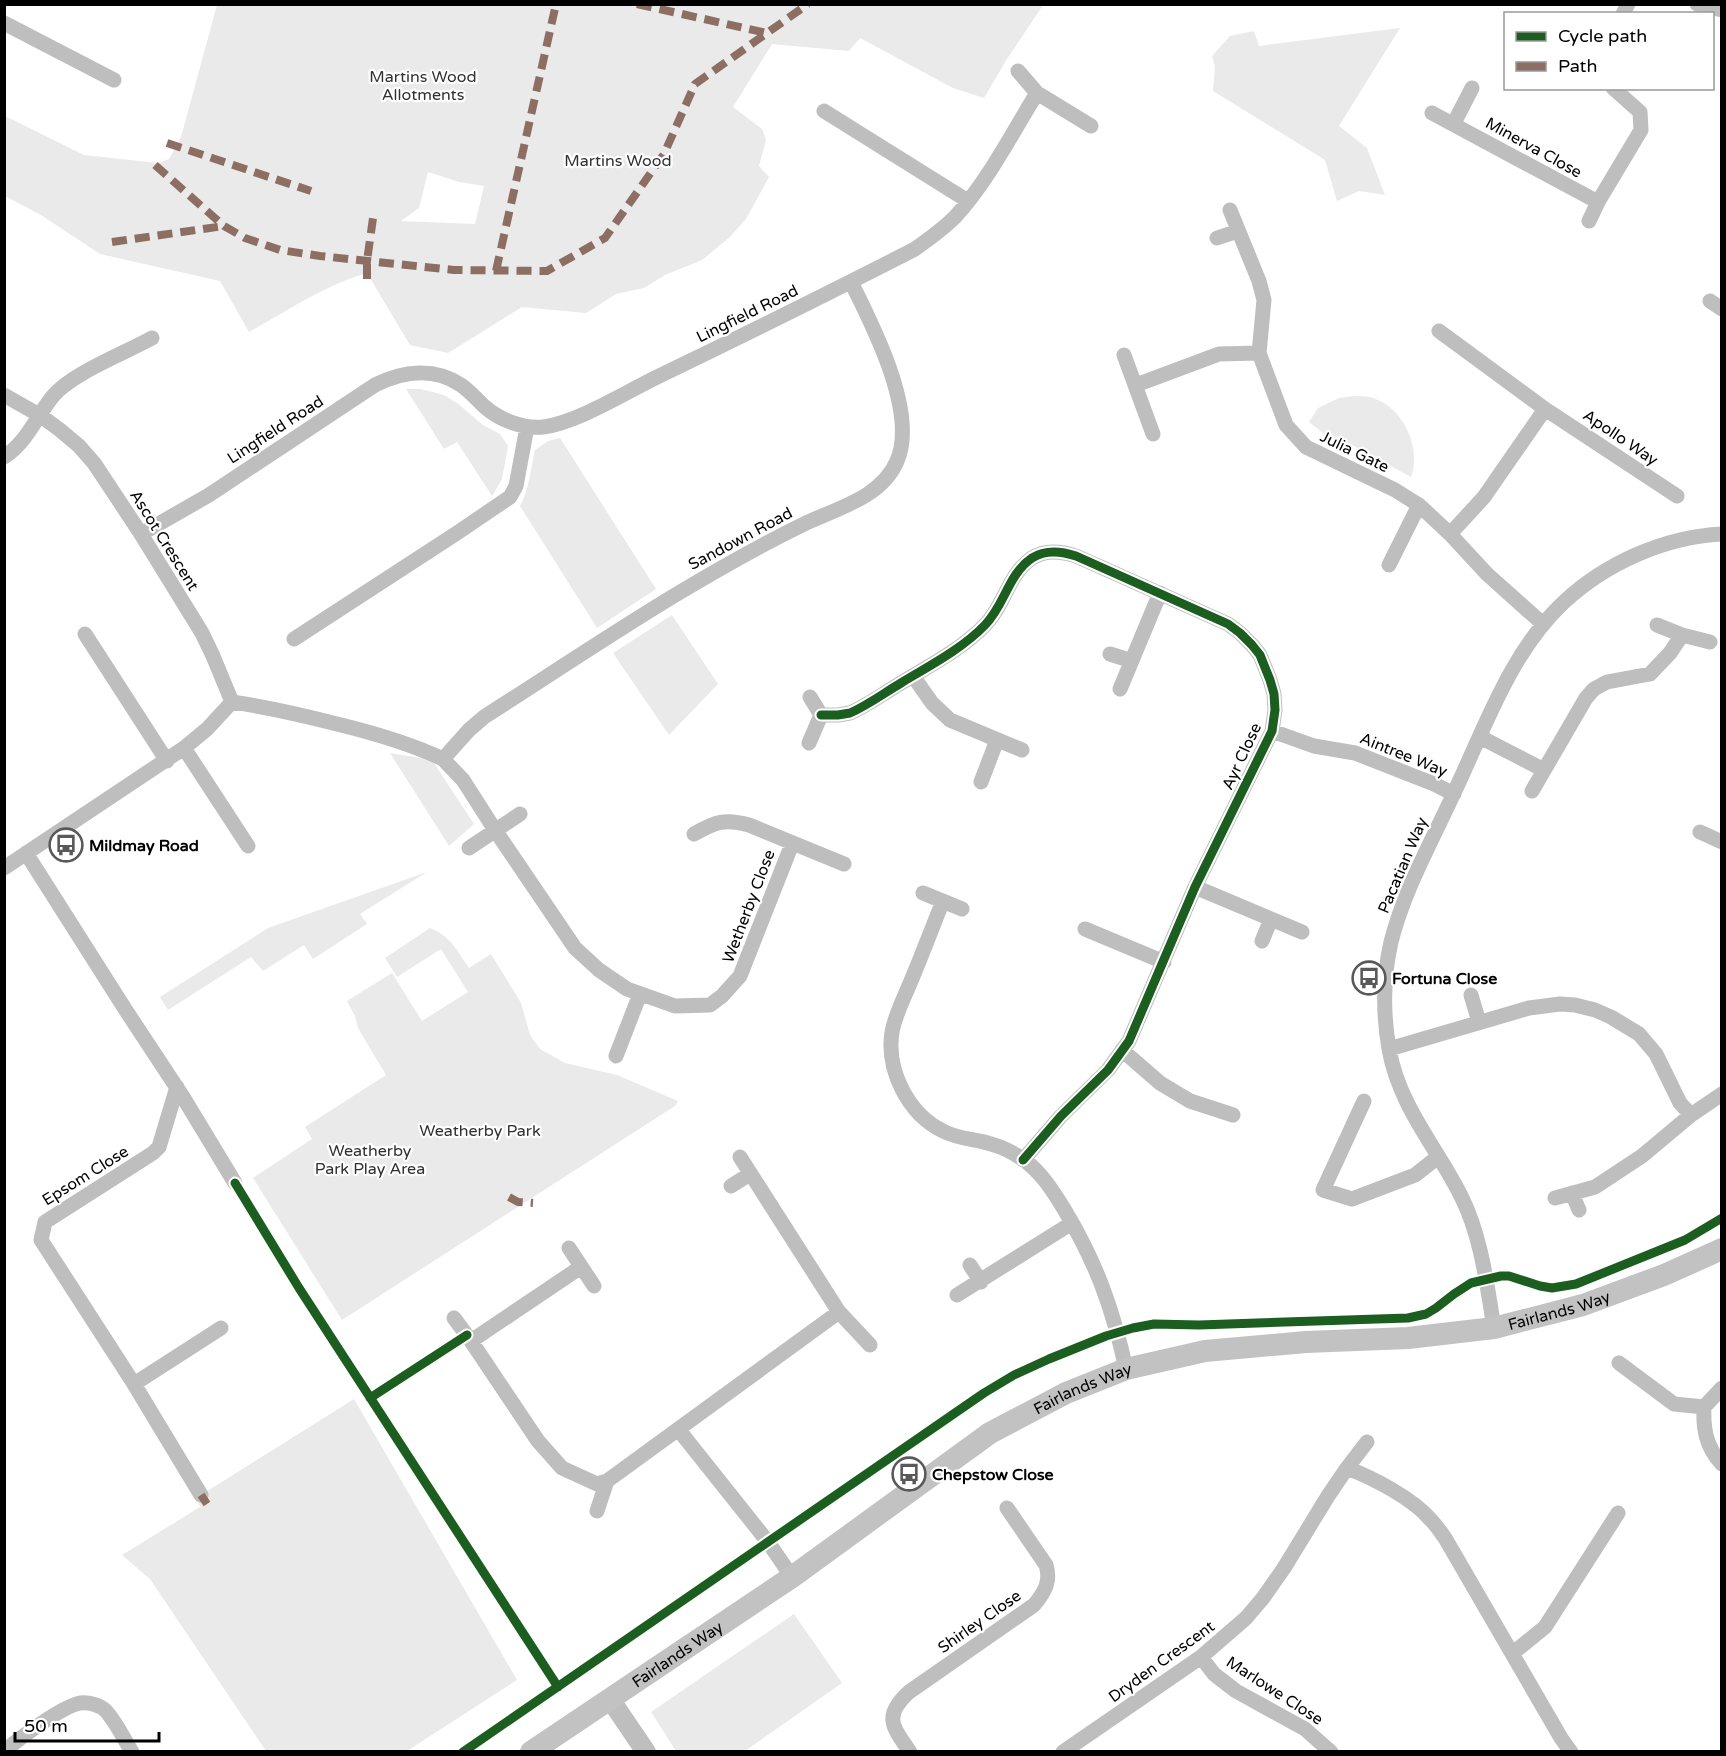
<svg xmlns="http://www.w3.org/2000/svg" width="1726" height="1756" viewBox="0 0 1726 1756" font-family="'Varela Round',sans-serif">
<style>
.green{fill:#eaeaea;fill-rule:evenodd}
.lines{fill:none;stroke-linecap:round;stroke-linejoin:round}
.minor{stroke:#bebebe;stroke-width:15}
.tertiary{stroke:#bebebe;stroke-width:20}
.secondary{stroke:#c2c2c2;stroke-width:22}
.quiet{stroke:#8d6e63;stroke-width:8;stroke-dasharray:15 8;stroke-linecap:butt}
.cycleway-casing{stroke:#fff;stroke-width:13}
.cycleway{stroke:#1b5e20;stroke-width:9}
.labels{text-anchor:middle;stroke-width:4.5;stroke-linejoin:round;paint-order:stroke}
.park-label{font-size:16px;fill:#303030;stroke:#fff}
.street-label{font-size:16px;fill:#000;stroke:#fff}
.poi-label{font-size:16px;font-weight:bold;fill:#000;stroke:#fff;text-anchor:start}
</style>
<rect width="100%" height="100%" fill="#fff"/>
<!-- green -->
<path class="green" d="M217 5V4L1043 5 1007 59 984 98 953 88 860 38 849 51 772 44 733 107 762 129 766 140 759 166 769 177 746 219 730 237 702 260 665 275 644 288 616 294 586 313 522 307 448 353 410 345 367 273C325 285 287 311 249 332L220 281 100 254 41 215 5 196V116L84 155 158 163 169 159 181 137ZM428 172 459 182 484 186 475 224 401 221 419 208Z
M1400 28 1339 126 1367 148 1385 195 1359 191 1337 201 1325 160 1213 91 1215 67 1212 56 1230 36 1254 31 1259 46Z
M406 389H421L444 395 457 403 483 425 500 434 508 446 507 452 502 479 492 496 457 442 444 449Z
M1355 396C1359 396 1365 396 1369 397 1402 404 1422 447 1411 477L1356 447 1323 433 1309 422 1318 408 1339 398Z
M560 438 656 589 597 628 520 506C530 488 530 470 535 450L548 441Z
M672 615 718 684 669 735 613 653Z
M390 753 432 760 474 824 449 846Z
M427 872 360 914 367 924 313 959 304 945 263 971 251 957 168 1010 160 997 268 928Z
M430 928C451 936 457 951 469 968L491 954 521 1003 530 1035 540 1049 565 1063 617 1075 678 1101 675 1106 342 1320 253 1178 312 1139 305 1127 386 1075 358 1028 355 1016 347 1001 392 973 422 1021 468 992 441 949 397 977 385 958Z
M354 1399 517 1680 407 1751H266L150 1579 122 1555 200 1507 196 1498Z
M794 1614 842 1683 745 1751H676L651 1712Z"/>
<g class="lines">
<!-- minor -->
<path class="minor" d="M1697 4 1722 10
M1623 14 1628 4
M4 23 114 80
M1018 71 1037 93 1091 126
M824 111 968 201
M1432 113 1598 202
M1454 123 1472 88
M1230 210 1259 281 1264 300 1259 353 1286 425 1306 447 1395 490 1419 505 1450 534 1487 574 1543 624
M1589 221 1598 202 1641 130 1640 112 1613 88
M1217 238 1238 231
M1710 301 1722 309
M1439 331 1545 409 1677 496
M1124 355 1153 434
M1136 385 1219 354 1259 353
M4 395 41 416 60 430 79 446 94 463 141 534 202 633 213 656 232 702
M4 457C28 441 36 417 53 396 72 373 125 353 152 338
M141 534 209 495 375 385C403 371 434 367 461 385 470 391 477 400 485 407 500 420 523 429 543 427 576 423 625 393 655 378 742 336 829 293 915 249 929 239 943 229 955 217 988 181 1011 135 1037 93
M1450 534 1484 497 1545 409
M1389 565 1419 505
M1657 625 1682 635 1710 642
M85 634 167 761
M294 639 457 533 510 497 516 486 527 427
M1110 654 1132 661
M913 676 932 703 950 720 1022 750
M1120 689 1160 593
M232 702C267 707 302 715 337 724 374 733 409 743 443 759L469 730 484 717C589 650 693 578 806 523 838 508 882 497 897 461 918 413 873 326 851 282
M821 715H838L850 713C868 705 884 693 901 683 929 666 962 649 985 625 1005 605 1008 574 1032 558 1046 549 1061 551 1076 556L1228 624 1240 633 1252 645 1260 655 1270 680 1274 694 1275 710 1272 731 1195 887 1129 1041 1108 1070 1061 1116 1023 1160
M1272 731 1314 746 1355 753 1434 784 1454 794
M1480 737 1544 770
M809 743 821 715 810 697
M184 748 248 846
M443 759 463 780 495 830 575 948 599 970 627 989 675 1006 710 1005 722 996 740 976 792 844
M981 782 997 740
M1532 791 1586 698 1594 689 1607 682 1650 674 1670 653 1682 635
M1700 832 1722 842
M694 834C715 822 725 818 749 825L844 864
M469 848 520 814
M26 853 125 1009 183 1097 235 1183
M4 868 184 748 207 729 232 702
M1195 887 1302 932
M923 893 962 909
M943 901C932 928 922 955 911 981 904 998 895 1015 892 1032 886 1070 908 1114 943 1131 958 1139 975 1139 991 1144 1002 1147 1014 1153 1024 1160 1041 1172 1053 1191 1064 1209 1096 1262 1113 1309 1126 1369
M1085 929 1164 962
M1262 941 1271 919
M1471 995 1479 1022
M1389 1049 1529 1008 1560 1004 1575 1005 1595 1010 1611 1017 1639 1034 1656 1054 1680 1103 1691 1115
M1122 1050 1160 1083 1190 1101 1233 1115
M616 1056 640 994
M177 1087 159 1147 153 1153 45 1222 41 1240 134 1384 201 1495
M1364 1101 1323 1190 1352 1199 1415 1175 1438 1157
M740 1157 839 1312 870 1345
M731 1186 750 1174
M1572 1193 1579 1210
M1555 1198 1595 1187 1642 1156 1691 1115 1722 1094
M569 1248 594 1286
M970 1265 981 1282
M957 1295 1072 1223
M454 1318 471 1341 538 1441 562 1468 597 1484 607 1481 839 1312
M1494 1328C1487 1285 1481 1235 1461 1196 1436 1146 1399 1106 1389 1049 1383 1014 1383 977 1391 942 1404 890 1431 843 1453 795 1484 730 1510 652 1564 602 1606 563 1664 537 1722 534
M471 1341 581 1267
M1619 1363 1674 1404 1704 1407 1722 1388
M134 1384 221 1328
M1704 1407C1703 1429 1706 1447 1722 1464
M678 1429 768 1542 792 1577
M1347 1468 1367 1442
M597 1511 607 1481
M1513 1653 1545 1627 1618 1513
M1201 1657 1214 1674 1223 1681 1236 1691 1305 1729 1331 1752
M4 1751C20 1738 61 1707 80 1703 89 1702 100 1705 106 1711 116 1722 124 1739 132 1752
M910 1752C892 1726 883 1716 909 1692L1034 1605C1045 1592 1051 1581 1046 1565L1007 1508
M1063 1752 1201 1657 1246 1618 1263 1598 1284 1568 1328 1496 1347 1468C1373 1478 1412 1498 1430 1519 1436 1525 1440 1531 1445 1538L1561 1738 1571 1752"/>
<!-- tertiary -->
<path class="tertiary" d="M610 1699 646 1752"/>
<!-- secondary -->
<path class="secondary" id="s1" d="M531 1752 792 1577 990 1433 1066 1393 1126 1369 1205 1351 1306 1342 1408 1338 1494 1328 1583 1305 1664 1275 1722 1249"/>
<!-- quiet -->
<path class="quiet" d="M637 4 767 33
M167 143 311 191
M155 165 224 226 245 238 280 250 320 256 454 270 547 271 605 238 664 154 695 84 808 4
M112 242 224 226
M496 271 556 4
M367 279V261L374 211
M509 1197 518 1202 533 1203
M201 1495 207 1504"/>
<defs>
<path id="cycleway" d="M821 715H838L850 713C868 705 884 693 901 683 929 666 962 649 985 625 1005 605 1008 574 1032 558 1046 549 1061 551 1076 556L1228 624 1240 633 1252 645 1260 655 1270 680 1274 694 1275 710 1272 731 1195 887 1129 1041 1108 1070 1061 1116 1023 1160
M235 1183 299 1288 558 1687
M370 1398 467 1335
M463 1752 984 1393 1014 1375 1049 1359 1106 1336 1133 1328 1154 1324 1199 1325 1408 1318 1426 1314 1436 1308 1454 1294 1471 1283 1501 1276H1509L1540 1286 1552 1288 1576 1284 1685 1240 1722 1218"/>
</defs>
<!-- cycleway casing -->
<use href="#cycleway" class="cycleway-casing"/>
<!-- cycleway -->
<use href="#cycleway" class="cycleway"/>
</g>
<!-- icons -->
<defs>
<symbol id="bus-ring" viewBox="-11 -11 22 22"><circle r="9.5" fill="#fff" stroke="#595959" stroke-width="1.5"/><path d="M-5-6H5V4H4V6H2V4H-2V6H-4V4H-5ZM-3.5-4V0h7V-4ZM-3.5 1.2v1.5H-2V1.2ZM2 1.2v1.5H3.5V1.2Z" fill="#595959"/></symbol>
</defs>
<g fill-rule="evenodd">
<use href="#bus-ring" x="47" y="826" width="38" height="38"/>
<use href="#bus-ring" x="1350" y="959" width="38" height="38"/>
<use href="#bus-ring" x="890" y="1455" width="38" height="38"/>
</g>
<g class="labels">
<!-- park labels -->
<g class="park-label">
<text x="423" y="82">Martins Wood<tspan x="423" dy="18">Allotments</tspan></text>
<text x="618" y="166">Martins Wood</text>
<text x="480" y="1136">Weatherby Park</text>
<text x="370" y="1156">Weatherby<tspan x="370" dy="18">Park Play Area</tspan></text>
</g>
<!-- street labels -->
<g class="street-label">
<text transform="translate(1534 147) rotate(29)" y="6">Minerva Close</text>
<text transform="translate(747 313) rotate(-26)" y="6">Lingfield Road</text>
<text transform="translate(275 429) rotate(-33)" y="6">Lingfield Road</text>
<text transform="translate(1621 437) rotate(34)" y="6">Apollo Way</text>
<text transform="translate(1355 451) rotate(26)" y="6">Julia Gate</text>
<text transform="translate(740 538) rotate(-28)" y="6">Sandown Road</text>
<text transform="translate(165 540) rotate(58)" y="6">Ascot Crescent</text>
<text transform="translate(1404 754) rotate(22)" y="6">Aintree Way</text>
<text transform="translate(1241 756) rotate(-65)" y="6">Ayr Close</text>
<text transform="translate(1402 865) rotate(-67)" y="6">Pacatian Way</text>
<text transform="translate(748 906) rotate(-69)" y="6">Wetherby Close</text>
<text transform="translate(85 1175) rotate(-32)" y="6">Epsom Close</text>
<text dy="6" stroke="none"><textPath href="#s1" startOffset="1148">Fairlands Way</textPath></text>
<text dy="6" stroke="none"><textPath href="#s1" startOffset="662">Fairlands Way</textPath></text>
<text transform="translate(979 1621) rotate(-35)" y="6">Shirley Close</text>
<text dy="6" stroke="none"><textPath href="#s1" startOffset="176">Fairlands Way</textPath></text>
<text transform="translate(1161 1661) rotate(-36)" y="6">Dryden Crescent</text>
<text transform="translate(1275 1690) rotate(33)" y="6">Marlowe Close</text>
</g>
<!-- poi labels -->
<g class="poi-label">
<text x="89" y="851">Mildmay Road</text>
<text x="1392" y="984">Fortuna Close</text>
<text x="932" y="1480">Chepstow Close</text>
</g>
</g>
<!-- border -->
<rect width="1726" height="1756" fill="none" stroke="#000000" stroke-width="12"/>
<!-- legend -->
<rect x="1504" y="12" width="210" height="78" fill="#ffffff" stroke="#999999" stroke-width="1.5"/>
<rect x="1516" y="32" width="30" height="9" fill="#1b5e20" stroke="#999999" stroke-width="1.5"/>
<text x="1558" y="42" font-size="18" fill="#000000">Cycle path</text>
<rect x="1516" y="62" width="30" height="9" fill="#8d6e63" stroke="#999999" stroke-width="1.5"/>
<text x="1558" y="72" font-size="18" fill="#000000">Path</text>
<!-- scale -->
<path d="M15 1732v9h144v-9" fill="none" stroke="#000000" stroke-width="3"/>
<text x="24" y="1732" font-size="18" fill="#000000" stroke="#ffffff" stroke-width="4.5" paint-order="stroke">50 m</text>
</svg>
